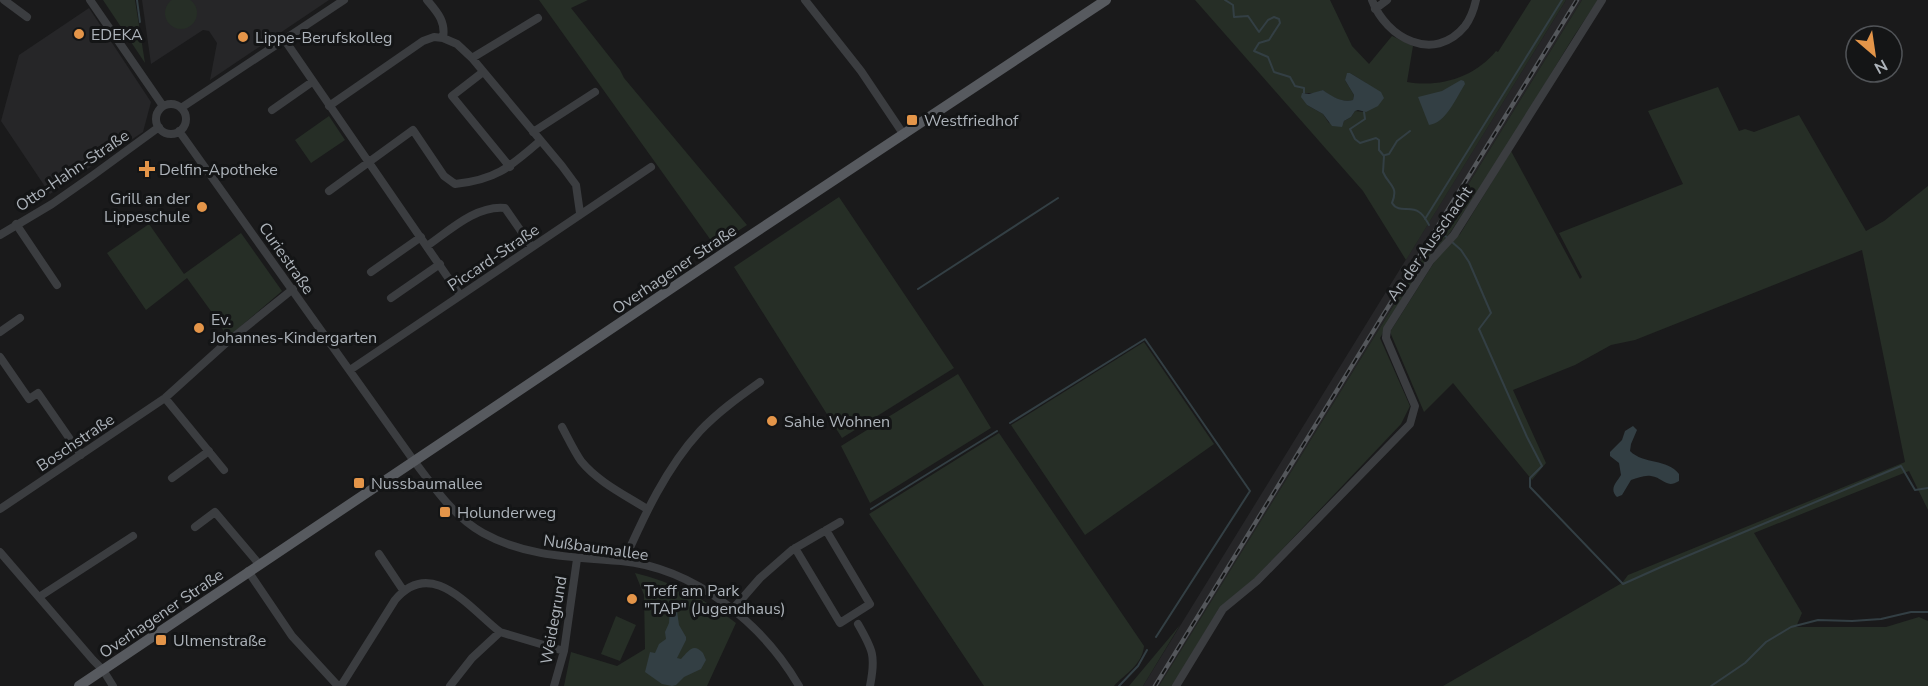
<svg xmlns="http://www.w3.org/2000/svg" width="1928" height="686" viewBox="0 0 1928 686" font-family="'Nunito Sans',sans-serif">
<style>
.built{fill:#262628}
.green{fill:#262e26;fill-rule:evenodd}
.water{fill:#333f44}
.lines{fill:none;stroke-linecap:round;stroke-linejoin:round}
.stream{stroke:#333f44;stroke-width:2}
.minor{stroke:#3b3d40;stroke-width:8}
.major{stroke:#575a5f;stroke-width:10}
.rail-casing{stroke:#54575b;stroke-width:4.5}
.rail{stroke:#141516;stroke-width:2;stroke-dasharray:7;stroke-linecap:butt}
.poi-dot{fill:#e49549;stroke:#141516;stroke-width:2}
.labels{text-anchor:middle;stroke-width:6;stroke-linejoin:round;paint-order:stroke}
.poi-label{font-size:16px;fill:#adb3ba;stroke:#141516;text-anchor:start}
.street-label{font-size:16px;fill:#adb3ba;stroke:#141516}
</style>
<rect width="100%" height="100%" fill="#1a1a1b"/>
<!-- built -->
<path class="built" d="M142 0H329L210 80 217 43 209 31 203 30 151 64Z
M1566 0H1582L1159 686H1143Z
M89 8 151 102 143 132 50 194 1 121 19 55Z"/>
<!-- green -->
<path class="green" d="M165 13a16 16 0 1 1 32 0a16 16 0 1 1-32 0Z
M103 0H135L145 63Z
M539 0H588L571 8 620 70 624 78 747 225 715 246Z
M1195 0H1330L1352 46 1369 64 1392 36 1413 46 1407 82C1440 88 1475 77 1496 51L1498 52 1531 0H1566L1406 260 1363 191ZM1350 73 1366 83 1364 112 1355 111 1351 117 1344 121 1343 124 1329 123 1323 114 1307 105 1304 93H1315L1323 90C1330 97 1343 103 1353 100L1354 95 1345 80 1347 74Z
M1582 0H1598L1574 36 1502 154 1450 233 1427 260 1380 338 1410 406 1401 424 1255 578 1220 607 1172 686H1159Z
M1718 87 1739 131 1745 129 1754 132 1799 115 1866 231 1884 221 1928 186V510L1909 471 1754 533 1802 613 1796 627H1886L1919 617 1928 621V686H1443L1622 583 1628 575 1905 462 1862 250 1635 340 1611 345 1575 365 1513 390 1546 463 1532 480 1453 383 1424 412 1390 332 1445 245 1460 234 1511 151 1580 279 1582 277 1559 233 1683 184 1648 111Z
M329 116 345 140 311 163 295 140Z
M839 197 954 368 842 438 734 267Z
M149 224 184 274 241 233 282 291 226 339 221 325 187 278 146 310 107 253Z
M1144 342 1214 444 1085 535 1011 425Z
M958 374 991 428 870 503 841 446Z
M999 433 1144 646C1142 665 1126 673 1114 686H984L869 514Z
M635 573C673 582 705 599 736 623L707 686H564L571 652 617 666 645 649 644 595Z
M616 616 636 625 620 661 601 654Z
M1180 625 1143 686H1129Z"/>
<!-- water -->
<path class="water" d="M1347 73H1350L1381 92 1384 98 1378 106 1366 112 1358 110 1355 111 1351 117 1344 121 1342 127 1332 126 1323 114 1307 105 1301 97 1302 93 1309 94 1323 90C1331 96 1342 103 1353 100L1354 95 1345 80Z
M1461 80 1464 81 1465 84C1456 98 1446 123 1429 125L1418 97 1442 91Z
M1633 426 1637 430 1631 444 1630 451C1644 465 1667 458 1679 474V481C1666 489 1664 478 1651 476 1644 475 1638 478 1631 480L1622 495 1617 497C1609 489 1616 483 1621 475L1619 463 1610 456V452L1622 440 1625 431Z
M673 608 677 611 679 625 686 637V640L677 658 681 659C688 652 693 642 703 653L706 660 701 669 684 677 676 685 672 686 662 684 645 672 650 652 655 653 659 644 666 639 665 632 669 623 670 609Z"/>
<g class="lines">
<!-- stream -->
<path class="stream" d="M137 0 140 22
M1225 0 1233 5 1234 17 1248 16 1259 32 1268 20 1274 17 1279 19 1280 23 1269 40 1259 43 1254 51 1268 57 1274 72 1290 77 1295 86 1304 88V93
M1364 112 1365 119 1350 129 1355 139 1360 143 1376 138 1379 140V150L1384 156 1383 172C1389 186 1399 186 1392 203 1399 214 1410 205 1419 212 1424 215 1426 220 1429 225
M1385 155 1389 154 1397 141 1410 131
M1425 219 1562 0
M1442 233 1461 250 1469 262 1491 313 1479 329 1527 437 1542 466 1530 478V487L1623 584 1661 567 1901 466 1915 490 1928 488
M918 289 1058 198
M1010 423 1145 339 1250 491 1156 637
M871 509 997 431
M1119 686 1138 666 1147 650
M1711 686 1745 663 1766 642 1791 627 1818 620 1852 621 1881 619 1911 612H1928"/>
<!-- minor -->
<path class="minor" d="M4 0 27 17
M90 0 163 106
M427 0C437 12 446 21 443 38L457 44 472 58 562 166 576 185 580 213
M805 0 861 71 904 135
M1372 0C1386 38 1434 64 1465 26 1471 18 1474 9 1476 0
M1375 9 1387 0
M284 39 460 295
M472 58 538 18
M483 72 452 96 510 167
M156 119a15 15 0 1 1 30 0a15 15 0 1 1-30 0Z
M329 106 423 41 434 37 443 38
M181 108 344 0
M272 110 312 82
M179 131 414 461C434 487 454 517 483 533 526 557 574 557 621 561 695 568 763 624 799 686
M533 132 595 92
M329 191 413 130 444 176 455 184C496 180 510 167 540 141
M16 224 57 285
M0 235 52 204 92 176 159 127
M427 246C449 231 476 205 505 208L532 247
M371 272 421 237
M391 298 440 264
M0 332 20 318
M0 357 29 399 38 393 81 455
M350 370 651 167
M165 398 224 470
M562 427C568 438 574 451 581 461 598 482 625 495 647 509
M172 478 209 451
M0 509 165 398 226 343 293 289
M195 527 215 512 259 564
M795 548 840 623 870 604 826 530
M0 552 93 660 103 670 113 686
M379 554 403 590
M624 561C644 516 666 468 700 431 718 412 739 397 760 382
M248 571 292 636 338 686
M39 597 133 536
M733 609 760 578 792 550 840 522
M858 624C873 650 876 656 870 686
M341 686 395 600C432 556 470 609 500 632
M450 686 472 658 500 632 564 651
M554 686 564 651 577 559
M1176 686 1223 609 1257 581 1410 424 1415 406 1386 338 1387 329 1430 261 1454 235 1602 0"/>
<!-- major -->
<path class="major" d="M79 686 733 247 1106 0"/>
<defs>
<path id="rail" d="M1155 686 1577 0"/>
</defs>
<!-- rail casing -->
<use href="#rail" class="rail-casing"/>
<!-- rail -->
<use href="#rail" class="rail"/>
</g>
<!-- markers -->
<g class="poi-dot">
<circle cx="79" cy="34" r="6"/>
<circle cx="243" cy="37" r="6"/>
<rect x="906" y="114" width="12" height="12" rx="3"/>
<path d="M144 160h6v6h6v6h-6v6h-6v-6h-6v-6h6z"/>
<circle cx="202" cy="207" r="6"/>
<circle cx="199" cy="328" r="6"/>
<circle cx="772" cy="421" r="6"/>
<rect x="353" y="477" width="12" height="12" rx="3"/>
<rect x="439" y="506" width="12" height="12" rx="3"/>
<circle cx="632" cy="599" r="6"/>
<rect x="155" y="634" width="12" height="12" rx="3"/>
</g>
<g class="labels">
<!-- poi labels -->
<g class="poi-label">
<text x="91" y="40">EDEKA</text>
<text x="255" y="43">Lippe-Berufskolleg</text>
<text x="924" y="126">Westfriedhof</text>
<text x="159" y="175">Delfin-Apotheke</text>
<text x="190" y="204" text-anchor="end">Grill an der<tspan x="190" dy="18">Lippeschule</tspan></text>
<text x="211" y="325">Ev.<tspan x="211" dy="18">Johannes-Kindergarten</tspan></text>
<text x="784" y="427">Sahle Wohnen</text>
<text x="371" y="489">Nussbaumallee</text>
<text x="457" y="518">Holunderweg</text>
<text x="644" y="596">Treff am Park<tspan x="644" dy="18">"TAP" (Jugendhaus)</tspan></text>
<text x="173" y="646">Ulmenstraße</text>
</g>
<!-- street labels -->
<g class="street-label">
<text transform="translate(72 170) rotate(-34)" y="6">Otto-Hahn-Straße</text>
<text transform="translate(1429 243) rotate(-55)" y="6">An der Ausschacht</text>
<text transform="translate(493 257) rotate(-34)" y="6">Piccard-Straße</text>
<text transform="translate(287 258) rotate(55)" y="6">Curiestraße</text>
<text transform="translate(674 269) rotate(-34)" y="6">Overhagener Straße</text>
<text transform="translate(75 442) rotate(-34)" y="6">Boschstraße</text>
<text transform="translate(596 547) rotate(8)" y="6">Nußbaumallee</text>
<text transform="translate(161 613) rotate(-34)" y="6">Overhagener Straße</text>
<text transform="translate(553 620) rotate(-80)" y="6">Weidegrund</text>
</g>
</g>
<!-- north arrow -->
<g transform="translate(1874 54) rotate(151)"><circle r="28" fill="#141516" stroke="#515458" stroke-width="1.5"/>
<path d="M0-4.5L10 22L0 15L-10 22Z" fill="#e49549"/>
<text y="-9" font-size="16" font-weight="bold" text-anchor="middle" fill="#adb3ba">N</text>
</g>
</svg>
